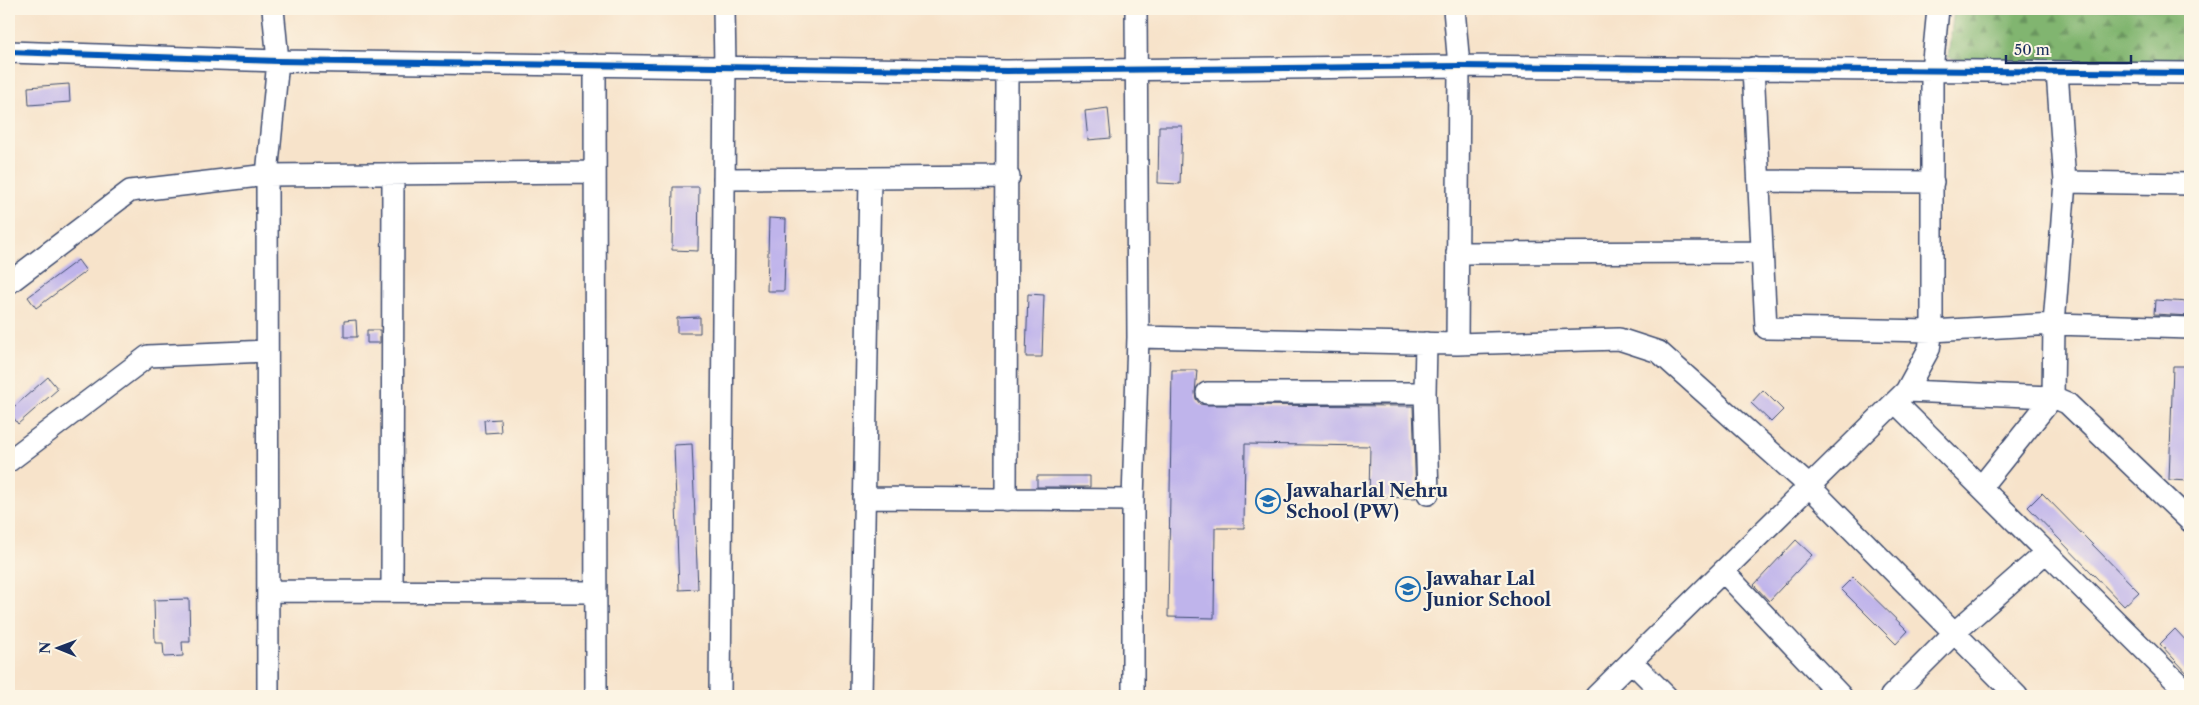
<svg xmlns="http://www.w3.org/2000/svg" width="2199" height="705" viewBox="0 0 2199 705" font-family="'Libre Caslon Text',serif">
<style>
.forest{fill:url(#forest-firs);stroke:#4e7266}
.building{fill:#bfb4eb}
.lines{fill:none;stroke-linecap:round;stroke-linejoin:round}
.minor-casing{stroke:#3c4a6e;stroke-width:24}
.minor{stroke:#fff;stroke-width:21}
.cycleway-casing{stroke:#fcf5e5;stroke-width:9}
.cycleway{stroke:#0057b8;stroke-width:6}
.labels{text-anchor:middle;stroke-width:4.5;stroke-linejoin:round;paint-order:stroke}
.poi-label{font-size:18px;font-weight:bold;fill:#1b2f5e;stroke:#fcf5e5;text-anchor:start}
</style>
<defs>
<pattern id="forest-firs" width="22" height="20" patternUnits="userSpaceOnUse" patternTransform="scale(1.25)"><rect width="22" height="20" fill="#81b56f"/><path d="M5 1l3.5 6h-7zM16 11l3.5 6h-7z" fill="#69945e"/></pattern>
</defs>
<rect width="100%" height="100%" fill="#fcf5e5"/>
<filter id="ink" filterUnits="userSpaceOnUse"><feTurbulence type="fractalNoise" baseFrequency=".02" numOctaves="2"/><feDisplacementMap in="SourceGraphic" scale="10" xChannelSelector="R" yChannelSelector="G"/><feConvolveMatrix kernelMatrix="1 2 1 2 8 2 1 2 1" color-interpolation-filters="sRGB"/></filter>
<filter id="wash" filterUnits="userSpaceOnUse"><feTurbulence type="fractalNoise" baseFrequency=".0096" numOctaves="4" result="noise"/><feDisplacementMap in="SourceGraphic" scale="20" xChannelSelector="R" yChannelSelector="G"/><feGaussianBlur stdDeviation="1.12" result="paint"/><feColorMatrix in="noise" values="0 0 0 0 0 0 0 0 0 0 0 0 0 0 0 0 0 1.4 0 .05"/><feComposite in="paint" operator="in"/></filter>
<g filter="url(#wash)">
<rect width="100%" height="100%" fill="#f7e3ca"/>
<!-- forest -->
<path class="forest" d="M1954 9H2190V64L1969 63 1948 57Z"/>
<g id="blocks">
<!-- building -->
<path class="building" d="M69 84 70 102 29 105 28 87Z
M1108 108 1111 138 1088 140 1085 111Z
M1159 126H1182L1180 184 1158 183Z
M673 187H699L698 251 672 250Z
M769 218 786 219 784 291H767Z
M78 260 86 271 36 308 28 297Z
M1028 294 1044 295 1042 357H1026Z
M2155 300 2190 302V316L2154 314Z
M700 317V333H677V318Z
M356 320 357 337H344V321Z
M367 330H380V343H367Z
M2173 366H2190V481L2169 480Z
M1172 370H1197L1195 393 1196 399 1200 404 1207 405 1413 406 1416 498 1369 497 1370 446 1245 444 1244 528H1215L1214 618 1168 617Z
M48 377 58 389 18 424 9 411Z
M1763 390 1783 410 1771 422 1751 403Z
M500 419 501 432 485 433 484 420Z
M692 444 698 589 679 590 674 445Z
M1037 476H1090V487H1037Z
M2042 493 2139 592 2124 606 2028 507Z
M1796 540 1812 555 1769 601 1754 585Z
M1853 577 1908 631 1896 644 1841 589Z
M189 599 190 642H182L183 656 164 657 163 643H155L154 600Z
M2175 629 2190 645V676L2160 644Z"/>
</g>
</g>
<g filter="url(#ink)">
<use href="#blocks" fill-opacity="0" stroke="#3c4a6e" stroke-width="1"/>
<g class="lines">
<defs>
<path id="minor" d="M1454 9 1459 66 1457 344
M9 52 278 61 1007 71 1459 66 2190 73
M595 65 596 696
M1753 68 1766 328 1932 331 2054 324 2190 328
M724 179 1009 177
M1759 181 1933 182
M2065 182 2190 184
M1457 253 1762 252
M9 283 130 191 267 175 595 172
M1138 337 1457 344 1619 339 1659 352 1809 486 2017 696
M1906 391 2053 397 2067 403 2190 521
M1207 393H1425L1426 343
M1425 393 1428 494
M1895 402 2190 695
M9 461 148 356 266 351
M1981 487 2053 397 2054 324 2065 182 2057 72
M864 498 1133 500
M1006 500 1007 71
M1723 571 1841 696
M268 591 596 592
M392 591 393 174
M1631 661 1666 696
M268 696 267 175 278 61 273 9
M720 696 725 67 724 9
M861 696 870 179
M1133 696V500L1138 337 1136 9
M1596 696 1906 391 1929 349 1932 331V70L1938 9
M1891 696 1954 633 2046 552"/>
</defs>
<!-- minor casing -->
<use href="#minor" class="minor-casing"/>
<!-- minor -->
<use href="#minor" class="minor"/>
<defs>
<path id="cycleway" d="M9 52 278 61 1007 71 1459 66 2190 73"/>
</defs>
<!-- cycleway casing -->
<use href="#cycleway" class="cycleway-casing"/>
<!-- cycleway -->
<use href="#cycleway" class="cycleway"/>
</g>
</g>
<!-- icons -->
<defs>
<symbol id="school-ring" viewBox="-11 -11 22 22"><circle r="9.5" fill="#fcf5e5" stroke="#1f6fb2" stroke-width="1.5"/><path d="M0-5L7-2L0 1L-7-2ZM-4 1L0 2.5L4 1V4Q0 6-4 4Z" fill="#1f6fb2"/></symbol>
</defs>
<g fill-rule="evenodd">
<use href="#school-ring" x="1254" y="487" width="28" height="28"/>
<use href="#school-ring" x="1394" y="575" width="28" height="28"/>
</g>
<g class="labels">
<!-- poi labels -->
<g class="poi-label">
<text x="1286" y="497">Jawaharlal Nehru<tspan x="1286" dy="21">School (PW)</tspan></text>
<text x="1426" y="585">Jawahar Lal<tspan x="1426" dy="21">Junior School</tspan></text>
</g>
</g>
<!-- margin -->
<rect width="2199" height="705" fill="none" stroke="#fcf5e5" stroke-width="30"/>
<!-- north arrow -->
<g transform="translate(58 648) rotate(271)" stroke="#fcf5e5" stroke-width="4" paint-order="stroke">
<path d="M0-4L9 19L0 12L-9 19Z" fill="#1b2f5e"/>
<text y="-8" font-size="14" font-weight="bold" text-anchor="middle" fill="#1b2f5e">N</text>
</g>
<!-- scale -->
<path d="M2006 55v8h125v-8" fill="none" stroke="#1b2f5e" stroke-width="2.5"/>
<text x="2014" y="55" font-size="15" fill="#1b2f5e" stroke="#fcf5e5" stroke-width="4" paint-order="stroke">50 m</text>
</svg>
